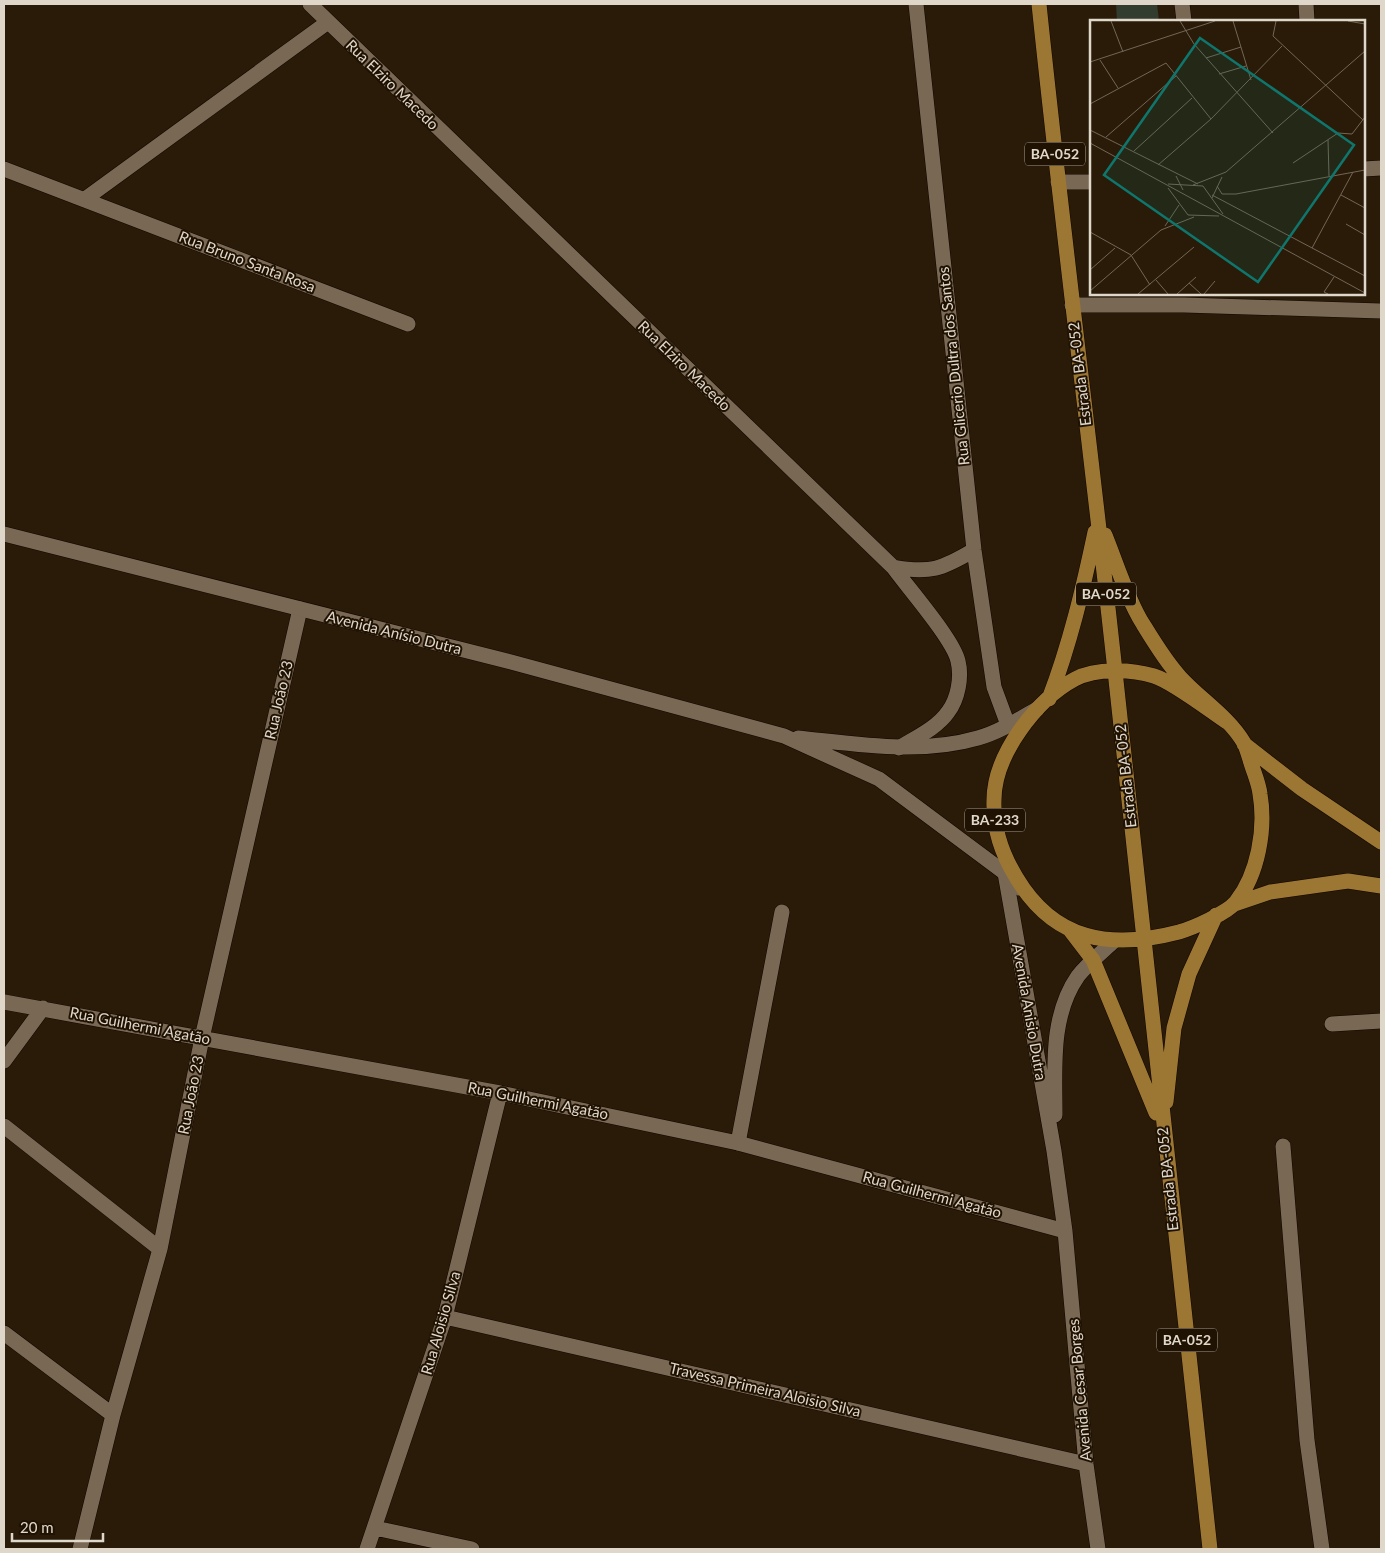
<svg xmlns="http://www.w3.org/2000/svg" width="1385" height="1553" viewBox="0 0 1385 1553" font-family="Lato,sans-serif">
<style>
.green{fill:#333d2f}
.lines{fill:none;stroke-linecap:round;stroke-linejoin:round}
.lane-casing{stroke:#110500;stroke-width:16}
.street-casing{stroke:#110500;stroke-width:16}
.secondary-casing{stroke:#110500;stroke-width:16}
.primary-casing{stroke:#110500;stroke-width:16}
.lane{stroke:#796853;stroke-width:15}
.street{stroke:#796853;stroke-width:15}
.secondary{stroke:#796853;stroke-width:15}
.primary{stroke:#9c7633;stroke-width:15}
.labels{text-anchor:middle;stroke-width:4;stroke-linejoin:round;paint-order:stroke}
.shield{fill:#1f1202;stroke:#a69c8f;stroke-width:1}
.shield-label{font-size:14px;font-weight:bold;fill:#e0d7cb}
.street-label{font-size:15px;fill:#e0d7cb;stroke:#1f1202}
.inset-road{fill:none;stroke:#726656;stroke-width:1}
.view{fill:#0f766e;fill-opacity:0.15;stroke:#0f766e;stroke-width:2.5}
.inset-edge{fill:none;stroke:#e0d7cb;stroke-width:2.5}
</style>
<rect width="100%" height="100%" fill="#291b08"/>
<!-- green -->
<path class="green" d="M1116 4H1157L1159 21H1117Z"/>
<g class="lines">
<defs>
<path id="lane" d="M1182 4 1184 21
M1306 4 1307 21
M1364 169 1381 168
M1058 182H1091
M1072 305H1184L1381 311
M1332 1024 1381 1021
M738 1143 782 912
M1283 1146 1307 1440 1322 1549"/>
<path id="street" d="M310 4 893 567C908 588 953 639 958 661 962 677 958 699 948 712 937 728 915 738 899 748
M916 4 974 550 994 687 1008 725
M4 169 408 324
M85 199 328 22
M893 567C930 574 942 569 974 550
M1005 873 1054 1151 1065 1231 1086 1464 1098 1549
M4 1002 500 1093 738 1143 1065 1231
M4 1061 43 1008
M1055 1115C1055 1068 1050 1016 1078 976 1088 963 1102 952 1114 941
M4 1126 160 1249
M445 1317 1086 1464
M4 1333 113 1415
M375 1528 472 1549
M80 1549 113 1415 160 1249 202 1038 300 609
M367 1549 445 1317 500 1093"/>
<path id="secondary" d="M4 534 511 662 784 736 879 779 1005 873 1019 888
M798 738C857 744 919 755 978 738 999 732 1018 720 1037 709"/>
<path id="primary" d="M1039 4C1062 227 1091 449 1115 671 1147 964 1177 1257 1210 1549
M1105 535C1116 562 1128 601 1143 624 1154 642 1166 662 1180 677 1200 699 1229 717 1244 743 1247 749 1249 757 1251 763 1254 773 1259 784 1260 794 1266 829 1258 874 1236 902 1227 913 1193 928 1179 932 1110 950 1054 941 1016 877 1002 854 993 827 994 800 994 755 1036 700 1075 679 1096 668 1131 669 1154 676 1173 682 1209 710 1227 722
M1049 699C1070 644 1083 589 1095 532
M1244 744 1302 789 1381 842
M1235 904 1270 892 1348 881 1381 886
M1070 930 1093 960 1156 1113
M1166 1102 1174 1028 1189 974 1216 915"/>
</defs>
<!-- lane casing -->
<use href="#lane" class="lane-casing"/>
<!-- street casing -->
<use href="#street" class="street-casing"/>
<!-- secondary casing -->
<use href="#secondary" class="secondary-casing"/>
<!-- primary casing -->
<use href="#primary" class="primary-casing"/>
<!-- lane -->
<use href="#lane" class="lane"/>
<!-- street -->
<use href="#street" class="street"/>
<!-- secondary -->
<use href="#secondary" class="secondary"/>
<!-- primary -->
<use href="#primary" class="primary"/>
</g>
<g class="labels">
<!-- shield labels -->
<g class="shield">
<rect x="1025" y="142.5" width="60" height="23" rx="4"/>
<rect x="1076" y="582.5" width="60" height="23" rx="4"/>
<rect x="965" y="808.5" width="60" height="23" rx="4"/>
<rect x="1157" y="1328.5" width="60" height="23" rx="4"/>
</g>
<g class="shield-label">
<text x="1055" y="159">BA-052</text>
<text x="1106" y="599">BA-052</text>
<text x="995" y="825">BA-233</text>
<text x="1187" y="1345">BA-052</text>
</g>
<!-- street labels -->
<g class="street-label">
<text transform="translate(392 85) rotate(44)" y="5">Rua Elziro Macedo</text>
<text transform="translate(247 262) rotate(21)" y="5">Rua Bruno Santa Rosa</text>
<text transform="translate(684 366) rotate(44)" y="5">Rua Elziro Macedo</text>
<text transform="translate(954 366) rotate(-96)" y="5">Rua Glicerio Dultra dos Santos</text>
<text transform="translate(1080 374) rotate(-97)" y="5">Estrada BA-052</text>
<text transform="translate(394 633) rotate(14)" y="5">Avenida Anísio Dutra</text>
<text transform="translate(279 700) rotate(-77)" y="5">Rua João 23</text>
<text transform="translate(1126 776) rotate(-96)" y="5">Estrada BA-052</text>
<text transform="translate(1029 1012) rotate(80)" y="5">Avenida Anisio Dutra</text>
<text transform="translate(140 1026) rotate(11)" y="5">Rua Guilhermi Agatão</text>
<text transform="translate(191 1095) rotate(-79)" y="5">Rua João 23</text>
<text transform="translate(538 1101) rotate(11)" y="5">Rua Guilhermi Agatão</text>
<text transform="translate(1168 1179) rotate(-96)" y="5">Estrada BA-052</text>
<text transform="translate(932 1195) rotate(15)" y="5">Rua Guilhermi Agatão</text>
<text transform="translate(441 1323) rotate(-74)" y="5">Rua Aloisio Silva</text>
<text transform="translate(765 1390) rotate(13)" y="5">Travessa Primeira Aloisio Silva</text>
<text transform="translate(1080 1390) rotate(-95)" y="5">Avenida Cesar Borges</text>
</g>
</g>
<!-- overview -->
<g transform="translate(1090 20)">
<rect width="275" height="275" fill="#291b08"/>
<path class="inset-road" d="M21 1 33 32M90 1 104 24 183 113M143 1 161 60M186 1 183 16 273 100M258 1 275 4M116 38 151 27M10 40 28 68M0 42 125 1M129 54 156 46M0 84 76 43 121 99M0 110 108 164M16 117 86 56M238 120 239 156M0 123 275 273M44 131 102 78M203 143 248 113 262 114 275 97M68 145 121 99 192 26M86 156 93 170M78 164 113 166 133 194M103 165 136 152 275 31M127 166 132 174H146L275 150M78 168 98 195 129 196M122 175 275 256M251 175 275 188M122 178 132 157M256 204 275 215M75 206 89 185M0 212 41 235 60 265M222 228 263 152M0 250 25 228M66 260 78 274M99 263 111 274M0 271 71 210 104 197M48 274 104 227M87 274 106 257M114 274 125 261M238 274 234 272 244 257"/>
<path class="view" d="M110 18 264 125 168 262 14 155Z"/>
<rect width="275" height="275" class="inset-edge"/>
</g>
<!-- border -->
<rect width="1385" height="1553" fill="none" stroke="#e0d7cb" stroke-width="10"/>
<!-- scale -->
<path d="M12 1533v8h91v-8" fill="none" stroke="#e0d7cb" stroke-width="2.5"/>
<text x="20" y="1533" font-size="15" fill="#e0d7cb" stroke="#1f1202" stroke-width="4" paint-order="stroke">20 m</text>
</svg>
